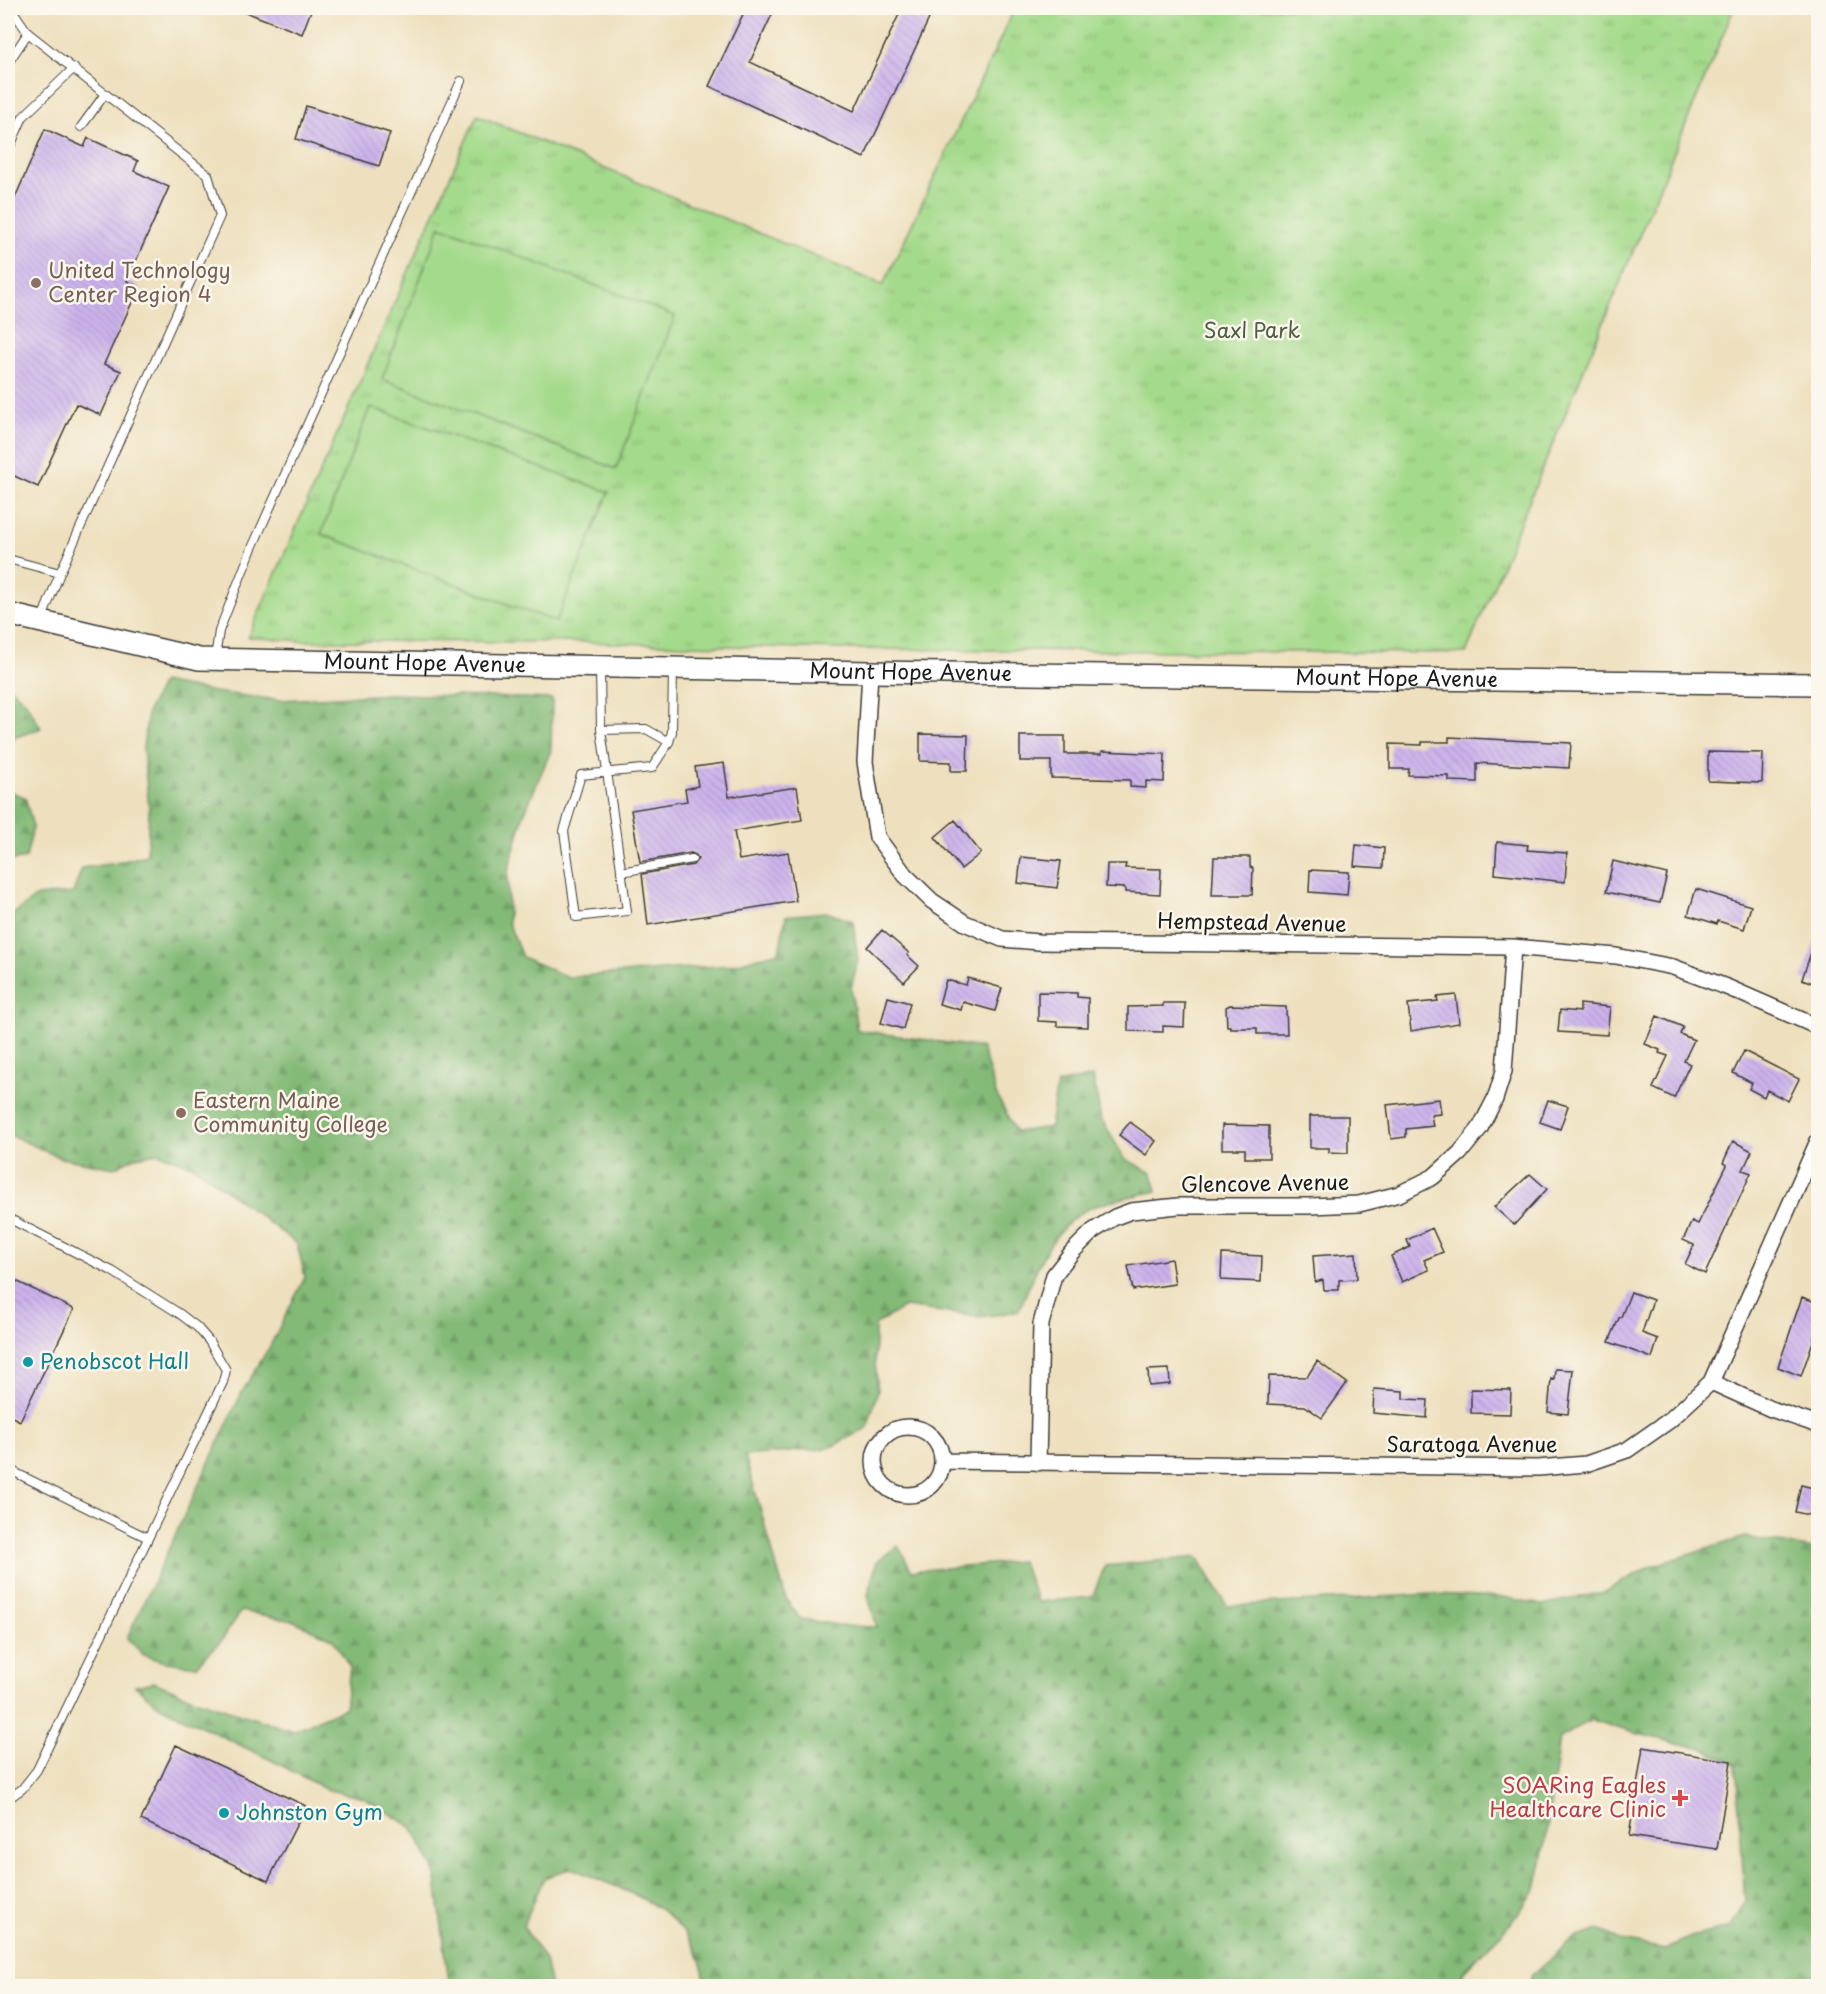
<svg xmlns="http://www.w3.org/2000/svg" width="1826" height="1994" viewBox="0 0 1826 1994" font-family="'Playpen Sans',sans-serif">
<style>
.grass{fill:url(#grass-tufts);stroke:#607b54;stroke-width:1.5}
.forest{fill:url(#forest-firs);stroke:#506b4a;stroke-width:1.5}
.garden{fill:#a4da8b;stroke:#607b54;stroke-width:1.5}
.building{fill:url(#building-back-hatch)}
.lines{fill:none;stroke-linecap:round;stroke-linejoin:round}
.lane-casing{stroke:#3c3934;stroke-width:10}
.street-casing{stroke:#3c3934;stroke-width:18}
.secondary-casing{stroke:#3c3934;stroke-width:24}
.lane{stroke:#fff;stroke-width:8}
.street{stroke:#fff;stroke-width:15}
.secondary{stroke:#fff;stroke-width:21}
.education-dot{fill:#8d6e63;stroke:#fbf7ec;stroke-width:2}
.culture-dot{fill:#0f9aa8;stroke:#fbf7ec;stroke-width:2}
.health-dot{fill:#e0444e;stroke:#fbf7ec;stroke-width:2}
.labels{text-anchor:middle;stroke-width:5;stroke-linejoin:round;paint-order:stroke}
.education-label{font-size:21px;fill:#785e54;stroke:#fbf7ec;text-anchor:start}
.park-label{font-size:21px;fill:#4c5e43;stroke:#fbf7ec}
.street-label{font-size:21px;fill:#1c1c1c;stroke:#fbf7ec}
.culture-label{font-size:21px;fill:#0d838f;stroke:#fbf7ec;text-anchor:start}
.health-label{font-size:21px;fill:#be3a42;stroke:#fbf7ec;text-anchor:end}
</style>
<defs>
<pattern id="grass-tufts" width="24" height="20" patternUnits="userSpaceOnUse" patternTransform="scale(1.5)"><rect width="24" height="20" fill="#a4da8b"/><path d="M3 7l-1-3M5 7V3M7 7l1-3M15 17l-1-3M17 17v-4M19 17l1-3" fill="none" stroke="#8dba77"/></pattern>
<pattern id="forest-firs" width="22" height="20" patternUnits="userSpaceOnUse" patternTransform="scale(1.5)"><rect width="22" height="20" fill="#83ba77"/><path d="M5 1l3.5 6h-7zM16 11l3.5 6h-7z" fill="#719f66"/></pattern>
<pattern id="building-back-hatch" width="6" height="6" patternUnits="userSpaceOnUse" patternTransform="scale(1.5)"><rect width="6" height="6" fill="#ccb3ec"/><path d="M-1 5l2 2M0 0l6 6M5-1l2 2" fill="none" stroke="#af99ca"/></pattern>
</defs>
<rect width="100%" height="100%" fill="#fbf7ec"/>
<filter id="ink" filterUnits="userSpaceOnUse"><feTurbulence type="fractalNoise" baseFrequency=".0167" numOctaves="2"/><feDisplacementMap in="SourceGraphic" scale="12" xChannelSelector="R" yChannelSelector="G"/><feConvolveMatrix kernelMatrix="1 2 1 2 8 2 1 2 1" color-interpolation-filters="sRGB"/></filter>
<filter id="wash" filterUnits="userSpaceOnUse"><feTurbulence type="fractalNoise" baseFrequency=".008" numOctaves="4" result="noise"/><feDisplacementMap in="SourceGraphic" scale="24" xChannelSelector="R" yChannelSelector="G"/><feGaussianBlur stdDeviation="1.35" result="paint"/><feColorMatrix in="noise" values="0 0 0 0 0 0 0 0 0 0 0 0 0 0 0 0 0 1.4 0 .05"/><feComposite in="paint" operator="in"/></filter>
<g filter="url(#wash)">
<rect width="100%" height="100%" fill="#eee0be"/>
<!-- grass -->
<path class="grass" d="M1015 8H1190L1203 13 1206 8H1734L1466 653 842 649 577 642 300 641 248 637 477 115 883 285Z"/>
<!-- forest -->
<path class="forest" d="M162 682 214 692 280 700 391 694 552 699 551 750 523 817 508 872V922L522 957 568 977 730 965 779 952 786 916 826 912 853 921 858 961 851 988 857 1030 982 1048 996 1094 1016 1132 1050 1127 1057 1084 1093 1077 1101 1119 1125 1159 1152 1173 1157 1191C1137 1196 1114 1199 1095 1206 1053 1221 1034 1273 1019 1311L981 1317 904 1307 875 1325V1363L878 1391 867 1428 829 1448 745 1456 786 1599 800 1619 846 1626 877 1627 868 1595 877 1561 898 1546 912 1571 1021 1561 1038 1602 1092 1597 1105 1566 1198 1557 1227 1606 1433 1594 1504 1597 1542 1605 1604 1592 1649 1567 1745 1537 1818 1550V1986H1528L1532 1975 1574 1938 1599 1930 1622 1941 1665 1949 1691 1937 1731 1927 1745 1902 1736 1764 1704 1749 1638 1734 1591 1720 1559 1738 1545 1846 1536 1890 1507 1928 1464 1971 1457 1986H705C704 1946 671 1911 635 1895 614 1885 592 1877 571 1868L544 1878 523 1926 545 1960 551 1986H460L449 1982 435 1872 412 1827 364 1798 325 1789 279 1764 158 1705 135 1686 154 1682 198 1700 293 1731 345 1708 350 1667 333 1639 294 1621 241 1611 222 1640 196 1666 165 1662 144 1655 127 1638 243 1390 269 1348 305 1277 297 1244 194 1166 158 1153 135 1157 114 1168 61 1158 8 1134V918L37 896 73 893 82 868 116 863 147 855 149 809 143 748 148 711Z
M8 686 25 701 41 728 8 740Z
M8 791 25 797 33 827 26 858 8 861Z"/>
<!-- garden -->
<path class="garden" d="M440 226 675 316 616 469 382 379Z
M370 407 609 492 556 622 321 534Z"/>
<g id="blocks">
<!-- building -->
<path class="building" d="M235 8H312L302 34Z
M746 8H775L750 62 854 111 902 8H934L864 158 709 86Z
M306 106 390 133 379 166 296 139Z
M45 129 84 147 88 138 138 161 134 171 169 187 127 281 139 287 104 364 121 371 101 415 76 404 38 487 8 473V214Z
M920 734 968 735 967 771H951V762L920 761Z
M1020 736H1065V754H1102V751L1165 754 1164 782 1146 781V788L1130 787V780L1051 778V761H1020Z
M1449 737 1571 743 1569 768 1477 763V782L1449 781V776L1408 775 1409 769H1390V744L1422 745V742H1449Z
M1708 752 1763 753 1762 783 1708 781Z
M724 763 729 797 797 787 802 820 734 831 739 860 788 852 796 901 648 925 642 874 693 865 698 859 696 855 691 853 640 862 631 810 687 801 685 789 698 786 695 767Z
M955 820 981 853 961 869 935 837Z
M1497 842 1528 845 1527 850 1567 853 1565 882 1495 874Z
M1356 845 1384 848 1383 868 1354 866Z
M1021 857 1061 861 1057 888 1018 883Z
M1214 857H1250V867L1253 868 1252 895H1212Z
M1613 861 1667 874 1660 903 1606 892Z
M1107 864H1126L1125 868 1161 869 1160 894 1125 892V888L1106 887Z
M1310 870 1349 872 1347 895 1309 892Z
M1696 889 1751 906 1744 929 1718 921 1717 924 1688 915Z
M882 930 909 953 907 955 919 966 904 982 867 947Z
M1816 938 1818 939V985L1802 979Z
M968 978 1002 988 995 1011 963 1002 961 1010 939 1004 946 980 966 985Z
M1038 992 1077 993V997L1088 998V1027L1057 1026V1022L1038 1021Z
M1456 995 1459 1023 1411 1031 1408 1004 1438 1001 1437 997Z
M888 997 910 1003 903 1029 881 1023Z
M1163 1003H1185L1184 1027 1163 1026V1032L1128 1031V1007L1163 1006Z
M1580 1004 1610 1007 1607 1035 1558 1032 1560 1010 1580 1012Z
M1230 1005 1286 1007 1287 1034H1257V1028H1230V1026H1227L1226 1007Z
M1657 1016 1683 1027 1680 1034 1694 1040 1684 1061 1690 1064 1674 1098 1653 1088 1668 1056 1659 1053 1660 1050 1645 1044Z
M1744 1051 1799 1079 1788 1101 1767 1090 1764 1097 1749 1089 1752 1083 1733 1073Z
M1439 1099 1441 1114 1431 1115 1433 1126 1406 1129V1137L1391 1139 1387 1105Z
M1548 1100 1568 1106 1560 1129 1540 1122Z
M1310 1116H1348V1153L1329 1152V1148H1310Z
M1130 1122 1156 1141 1146 1155 1119 1135Z
M1222 1125 1269 1126V1158H1245V1149H1222Z
M1733 1141 1752 1151 1743 1170 1751 1173 1705 1274 1685 1264 1694 1245 1683 1240 1692 1221 1698 1224 1727 1165 1723 1163Z
M1530 1174 1547 1189 1514 1225 1494 1207Z
M1432 1228 1443 1252 1424 1260 1429 1270 1402 1282 1391 1256 1410 1247 1407 1240Z
M1356 1253 1357 1279 1339 1280V1290H1324L1323 1280 1315 1282 1313 1256Z
M1222 1254 1262 1256 1261 1282 1221 1280Z
M1171 1259 1175 1284 1133 1290 1128 1266Z
M8 1277 74 1309 20 1421 8 1415Z
M1631 1292 1653 1300 1642 1333 1658 1339 1652 1358 1609 1342 1619 1318 1621 1317Z
M1802 1297 1818 1303V1327L1801 1376 1778 1367Z
M1317 1361 1347 1383 1322 1418 1305 1406 1268 1404 1269 1376 1307 1377Z
M1169 1369 1170 1384 1149 1386 1148 1370Z
M1555 1369 1573 1370 1568 1414 1548 1412 1551 1379 1554 1380Z
M1374 1389 1403 1391V1399L1428 1400 1427 1418 1373 1413Z
M1471 1389 1511 1390 1510 1414 1471 1413Z
M1801 1485 1818 1489V1517L1795 1512Z
M176 1745 306 1806 268 1881 141 1820Z
M1643 1747 1731 1761 1717 1849 1629 1836Z"/>
</g>
</g>
<g filter="url(#ink)">
<use href="#blocks" fill-opacity="0" stroke="#3c3934" stroke-width="1.5"/>
<g class="lines">
<defs>
<path id="lane" d="M11 8 28 33
M8 63 28 33 208 175 220 216 60 573 41 621
M81 127 105 94
M8 151 23 117 74 68
M8 559 60 573
M215 658 219 631 252 548 461 81
M600 668 601 730 627 911 576 917 564 831 581 775 652 768 669 742 672 732 673 669
M601 730 646 729 669 742
M621 872 692 859
M8 1218 112 1271 180 1314 197 1327 209 1341 226 1370 223 1382 37 1770 22 1789 8 1799
M8 1469 148 1538"/>
<path id="street" d="M870 672 865 762 877 837 905 875 932 901 965 923 1002 939 1039 942 1513 947 1616 956 1673 967 1729 988 1818 1027
M1711 1382 1771 1409 1818 1425
M874 1461a34 34 0 1 1 68 0a34 34 0 1 1-68 0Z
M943 1461 1538 1468 1586 1464 1627 1450 1670 1420 1711 1382 1818 1141
M1038 1463 1041 1324 1054 1275 1072 1252 1093 1231 1115 1217 1131 1211 1178 1206H1310L1359 1204 1399 1194 1433 1177 1460 1153 1480 1128 1495 1099 1504 1071 1513 947"/>
<g id="secondary">
<path id="s1" d="M8 614 199 659 870 672 1818 684"/>
</g>
</defs>
<!-- lane casing -->
<use href="#lane" class="lane-casing"/>
<!-- street casing -->
<use href="#street" class="street-casing"/>
<!-- secondary casing -->
<use href="#secondary" class="secondary-casing"/>
<!-- lane -->
<use href="#lane" class="lane"/>
<!-- street -->
<use href="#street" class="street"/>
<!-- secondary -->
<use href="#secondary" class="secondary"/>
</g>
</g>
<!-- markers -->
<g class="education-dot">
<circle cx="36" cy="283" r="6"/>
<circle cx="181" cy="1113" r="6"/>
</g>
<g class="culture-dot">
<circle cx="28" cy="1362" r="6"/>
<circle cx="224" cy="1813" r="6"/>
</g>
<path class="health-dot" d="M1677 1789h6v6h6v6h-6v6h-6v-6h-6v-6h6z"/>
<g class="labels">
<!-- education labels -->
<g class="education-label">
<text x="48" y="278">United Technology<tspan x="48" dy="24">Center Region 4</tspan></text>
<text x="193" y="1108">Eastern Maine<tspan x="193" dy="24">Community College</tspan></text>
</g>
<!-- park labels -->
<g class="park-label">
<text x="1252" y="338">Saxl Park</text>
</g>
<!-- street labels -->
<g class="street-label">
<text dy="7" stroke="none"><textPath href="#s1" startOffset="422">Mount Hope Avenue</textPath></text>
<text dy="7" stroke="none"><textPath href="#s1" startOffset="908">Mount Hope Avenue</textPath></text>
<text dy="7" stroke="none"><textPath href="#s1" startOffset="1394">Mount Hope Avenue</textPath></text>
<text transform="translate(1252 923) rotate(1)" y="7">Hempstead Avenue</text>
<text transform="translate(1265 1184) rotate(-1)" y="7">Glencove Avenue</text>
<text x="1472" y="1452">Saratoga Avenue</text>
</g>
<!-- culture labels -->
<g class="culture-label">
<text x="40" y="1369">Penobscot Hall</text>
<text x="236" y="1820">Johnston Gym</text>
</g>
<!-- health labels -->
<g class="health-label">
<text x="1666" y="1793">SOARing Eagles<tspan x="1666" dy="24">Healthcare Clinic</tspan></text>
</g>
</g>
<!-- margin -->
<rect width="1826" height="1994" fill="none" stroke="#fbf7ec" stroke-width="30"/>
</svg>
